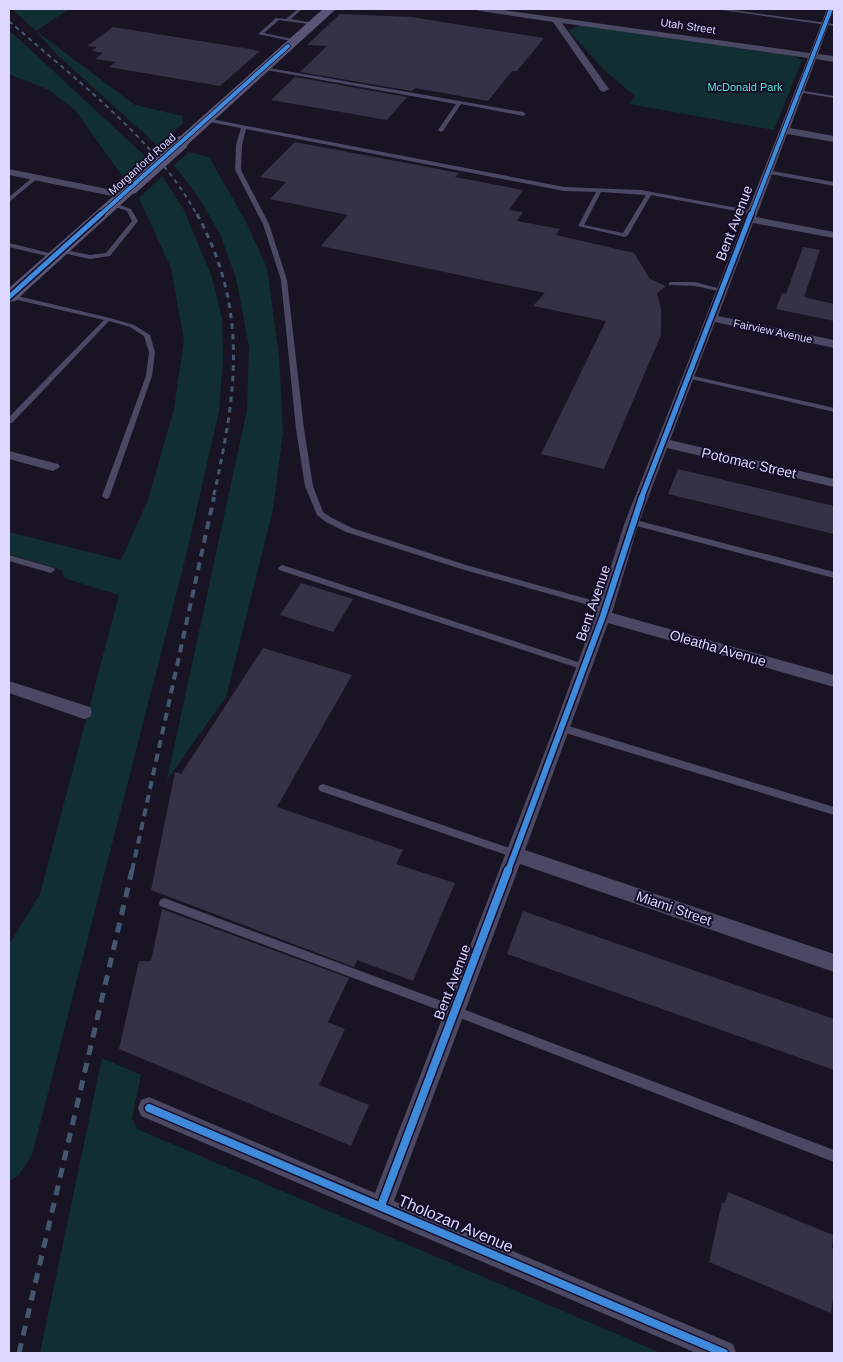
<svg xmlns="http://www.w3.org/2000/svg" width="843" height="1362" viewBox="0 0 843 1362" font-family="Arial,sans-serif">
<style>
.green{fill:#112f32}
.building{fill:#363245}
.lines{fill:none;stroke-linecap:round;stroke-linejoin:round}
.lane{fill:#4b4864;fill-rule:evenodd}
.street{fill:#4b4864;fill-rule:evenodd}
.secondary{fill:#595576;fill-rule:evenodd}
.rail-far3{stroke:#44576e;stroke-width:2;stroke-dasharray:4.5 4;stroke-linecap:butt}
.rail-far2{stroke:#44576e;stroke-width:3;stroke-dasharray:5.5 5;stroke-linecap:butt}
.rail-far1{stroke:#44576e;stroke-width:4;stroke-dasharray:8 6;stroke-linecap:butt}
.rail{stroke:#44576e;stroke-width:5;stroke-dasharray:10 8;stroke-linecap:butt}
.secondary-bridge{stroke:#595576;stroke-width:14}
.cycleway-far3-casing{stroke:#140e29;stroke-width:5.5}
.cycleway-far2-casing{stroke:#140e29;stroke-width:8}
.cycleway-far1-casing{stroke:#140e29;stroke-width:9}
.cycleway-casing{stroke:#140e29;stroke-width:11}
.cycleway-far3{stroke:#408adc;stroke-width:4}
.cycleway-far2{stroke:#408adc;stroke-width:5}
.cycleway-far1{stroke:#408adc;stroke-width:6}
.cycleway{stroke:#408adc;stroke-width:8}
.labels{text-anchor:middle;stroke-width:4;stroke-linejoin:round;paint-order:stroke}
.far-street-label{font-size:11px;fill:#ddd6ff;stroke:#140e29}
.far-park-label{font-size:11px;fill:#57eace;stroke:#140e29}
.street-label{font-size:14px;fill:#ddd6ff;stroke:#140e29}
.near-street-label{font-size:16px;fill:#ddd6ff;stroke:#140e29}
</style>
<rect width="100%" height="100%" fill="#181423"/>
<!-- green -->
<path class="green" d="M12 9H69L36 31 135 105 182 116 183 123 158 146 55 53 36 31Z
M580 25 794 56 802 60 774 130 630 104 635 96 604 70 569 31Z
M9 30 146 157 123 177 75 110 49 90 9 74Z
M189 152 209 157 246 222 267 268 279 357 283 432 273 509 226 697 167 780 247 410 249 346 236 278 220 234 197 195 174 165Z
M162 176 183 208 212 277 222 319 223 360 219 411 186 556 32 1155 18 1176 9 1181V945L40 894 119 595 64 578 62 570 9 554V532L121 560 148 500 174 409 184 340 171 268 139 198Z
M102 1058 141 1075 132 1118 137 1129 661 1353H40Z"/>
<!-- building -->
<path class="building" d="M340 14 411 17 544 38 517 71H512L488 101 415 88 412 91 300 72 327 46 307 45Z
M113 27 244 48 260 51 220 86 109 67 116 62 95 59 103 53 92 51 97 47 87 46Z
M295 77 407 97 387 120 271 100Z
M295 142 459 173 455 177 523 190 509 210 523 212 517 221 560 229 556 235 634 253 650 279 666 286 657 293 661 309V335L604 469 541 454 606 321 533 306 545 293 321 246 348 215 270 199 286 182 260 177Z
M803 247 820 250 804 297 834 304V321L776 309 782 293 786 294Z
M678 469 834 506V534L668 494Z
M301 583 353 599 333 632 280 615Z
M263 648 352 675 277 807 403 850 396 864 455 883 413 981 357 960 354 967 151 890 175 772 181 774Z
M162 909 349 978 328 1022 345 1029 319 1085 369 1105 351 1146 119 1049 139 961H151Z
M523 911 834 1019V1070L507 954Z
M728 1192 833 1235 832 1248 834 1249V1291L831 1313 709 1262 722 1202 725 1203Z"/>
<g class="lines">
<!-- lane -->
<path class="lane" d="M298 9H302L291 19 313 23 315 25 279 20 264 33 296 40V42L258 34 276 18 286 19Z
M715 9H725L834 24V26Z
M263 67 523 112 526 114 523 116 461 104 443 131 441 132 438 130 456 104 261 69V68Z
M799 90 834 96V98L797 92V91Z
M206 118 564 187 641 190 754 211 755 212 752 214 651 195 628 235 625 237 578 226 596 192 564 191 246 129 242 145 241 170 269 224 287 280 304 429 313 486 323 512 332 518 352 528 466 565 609 605 610 607 609 609 606 610 461 569 346 532 326 522 317 515 305 486 296 429 281 280 263 224 235 170 236 145 241 128 204 121V119ZM601 192 646 195 623 233 584 225Z
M767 170 834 182V186L765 173V171Z
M33 177 38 178 9 202V197Z
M110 203H114L131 209 138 221 110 256 90 259 58 252 57 251 60 249 90 255 106 253 132 221 127 211 110 205Z
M9 243 57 255 58 256 55 258 9 247Z
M671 282H695L725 290 722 292 695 286 669 285V283Z
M9 294 110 318 134 325 150 335 155 352 152 376 109 498 106 499 102 496 146 376 149 352 144 336 130 327 109 321 12 423H9V417L104 320 9 298Z
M689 375 834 408V412L687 378 686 377Z
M632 519 834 572V578L629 524 628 522 629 520Z
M9 555 54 568 55 570 51 573 9 561Z
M282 565 587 665 588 667 584 670 279 570 278 568Z
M562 724 834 807V815L559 731 557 728 559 725Z
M323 784 515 850 518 851 520 854 518 857 515 858 320 791 318 788 320 785Z
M164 898 455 1006 834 1150V1162L455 1016 160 906 159 903 160 900Z"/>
<!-- street -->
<path class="street" d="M476 9H496L810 53 827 9H834L818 54 834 56V62L816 59 790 128 834 136V142L787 134 756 217 834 232V238L753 223 718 316 834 340V348L715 322 670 440 834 479V487L667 448 639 522 612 613 834 675V687L608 623 525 850 834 954V972L520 864 394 1201 733 1344 736 1353H696L141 1116 138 1108 141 1100 149 1097 375 1193 554 728 595 616 625 522 808 58 562 23 609 89 604 92 601 91 553 22 480 11Z
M9 169 122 192 127 195 122 198 9 175Z
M9 451 58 464 60 467 53 471 9 459Z
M9 681 90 707 92 712 90 717 84 719 9 693Z"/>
<!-- secondary -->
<path class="secondary" d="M323 9H336L186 146H176L174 143 176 140Z
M132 182 140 187 137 190 15 301 9 302V288L127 184Z"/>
<!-- rail-far3 -->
<path class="rail-far3" d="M9 21C73 78 156 139 197 215"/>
<!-- rail-far2 -->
<path class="rail-far2" d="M197 214C250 312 236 395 213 499"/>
<!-- rail-far1 -->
<path class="rail-far1" d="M132 871 214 497"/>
<!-- rail -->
<path class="rail" d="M19 1353 132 870"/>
<!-- secondary-bridge -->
<path class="secondary-bridge" d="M132 187 181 143"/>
<defs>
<path id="cycleway-far3" d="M100 215 288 46
M751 215 831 9"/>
<path id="cycleway-far2" d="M9 297 101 214
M641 499 751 214"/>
<path id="cycleway-far1" d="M508 871 603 616 642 497"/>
<path id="cycleway" d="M149 1108 724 1353
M381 1206 508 870"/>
</defs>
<!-- cycleway-far3 casing -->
<use href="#cycleway-far3" class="cycleway-far3-casing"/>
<!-- cycleway-far2 casing -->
<use href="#cycleway-far2" class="cycleway-far2-casing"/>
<!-- cycleway-far1 casing -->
<use href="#cycleway-far1" class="cycleway-far1-casing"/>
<!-- cycleway casing -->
<use href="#cycleway" class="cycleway-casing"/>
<!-- cycleway-far3 -->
<use href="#cycleway-far3" class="cycleway-far3"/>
<!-- cycleway-far2 -->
<use href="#cycleway-far2" class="cycleway-far2"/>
<!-- cycleway-far1 -->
<use href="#cycleway-far1" class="cycleway-far1"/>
<!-- cycleway -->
<use href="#cycleway" class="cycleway"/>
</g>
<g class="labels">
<!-- far-street labels -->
<g class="far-street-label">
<text transform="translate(688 26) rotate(8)" y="4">Utah Street</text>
<text transform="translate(142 164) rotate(-42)" y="4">Morganford Road</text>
<text transform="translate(773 331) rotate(12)" y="4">Fairview Avenue</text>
</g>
<!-- far-park labels -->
<g class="far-park-label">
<text x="745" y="91">McDonald Park</text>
</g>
<!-- street labels -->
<g class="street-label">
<text transform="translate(734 223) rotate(-69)" y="5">Bent Avenue</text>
<text transform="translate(749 463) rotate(13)" y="5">Potomac Street</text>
<text transform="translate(593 603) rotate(-71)" y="5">Bent Avenue</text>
<text transform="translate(718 648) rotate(16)" y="5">Oleatha Avenue</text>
<text transform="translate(674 908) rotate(19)" y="5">Miami Street</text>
<text transform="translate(452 982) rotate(-69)" y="5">Bent Avenue</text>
</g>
<!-- near-street labels -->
<g class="near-street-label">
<text transform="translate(456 1223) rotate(23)" y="6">Tholozan Avenue</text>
</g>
</g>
<!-- border -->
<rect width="843" height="1362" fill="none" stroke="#ddd6ff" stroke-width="20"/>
</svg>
